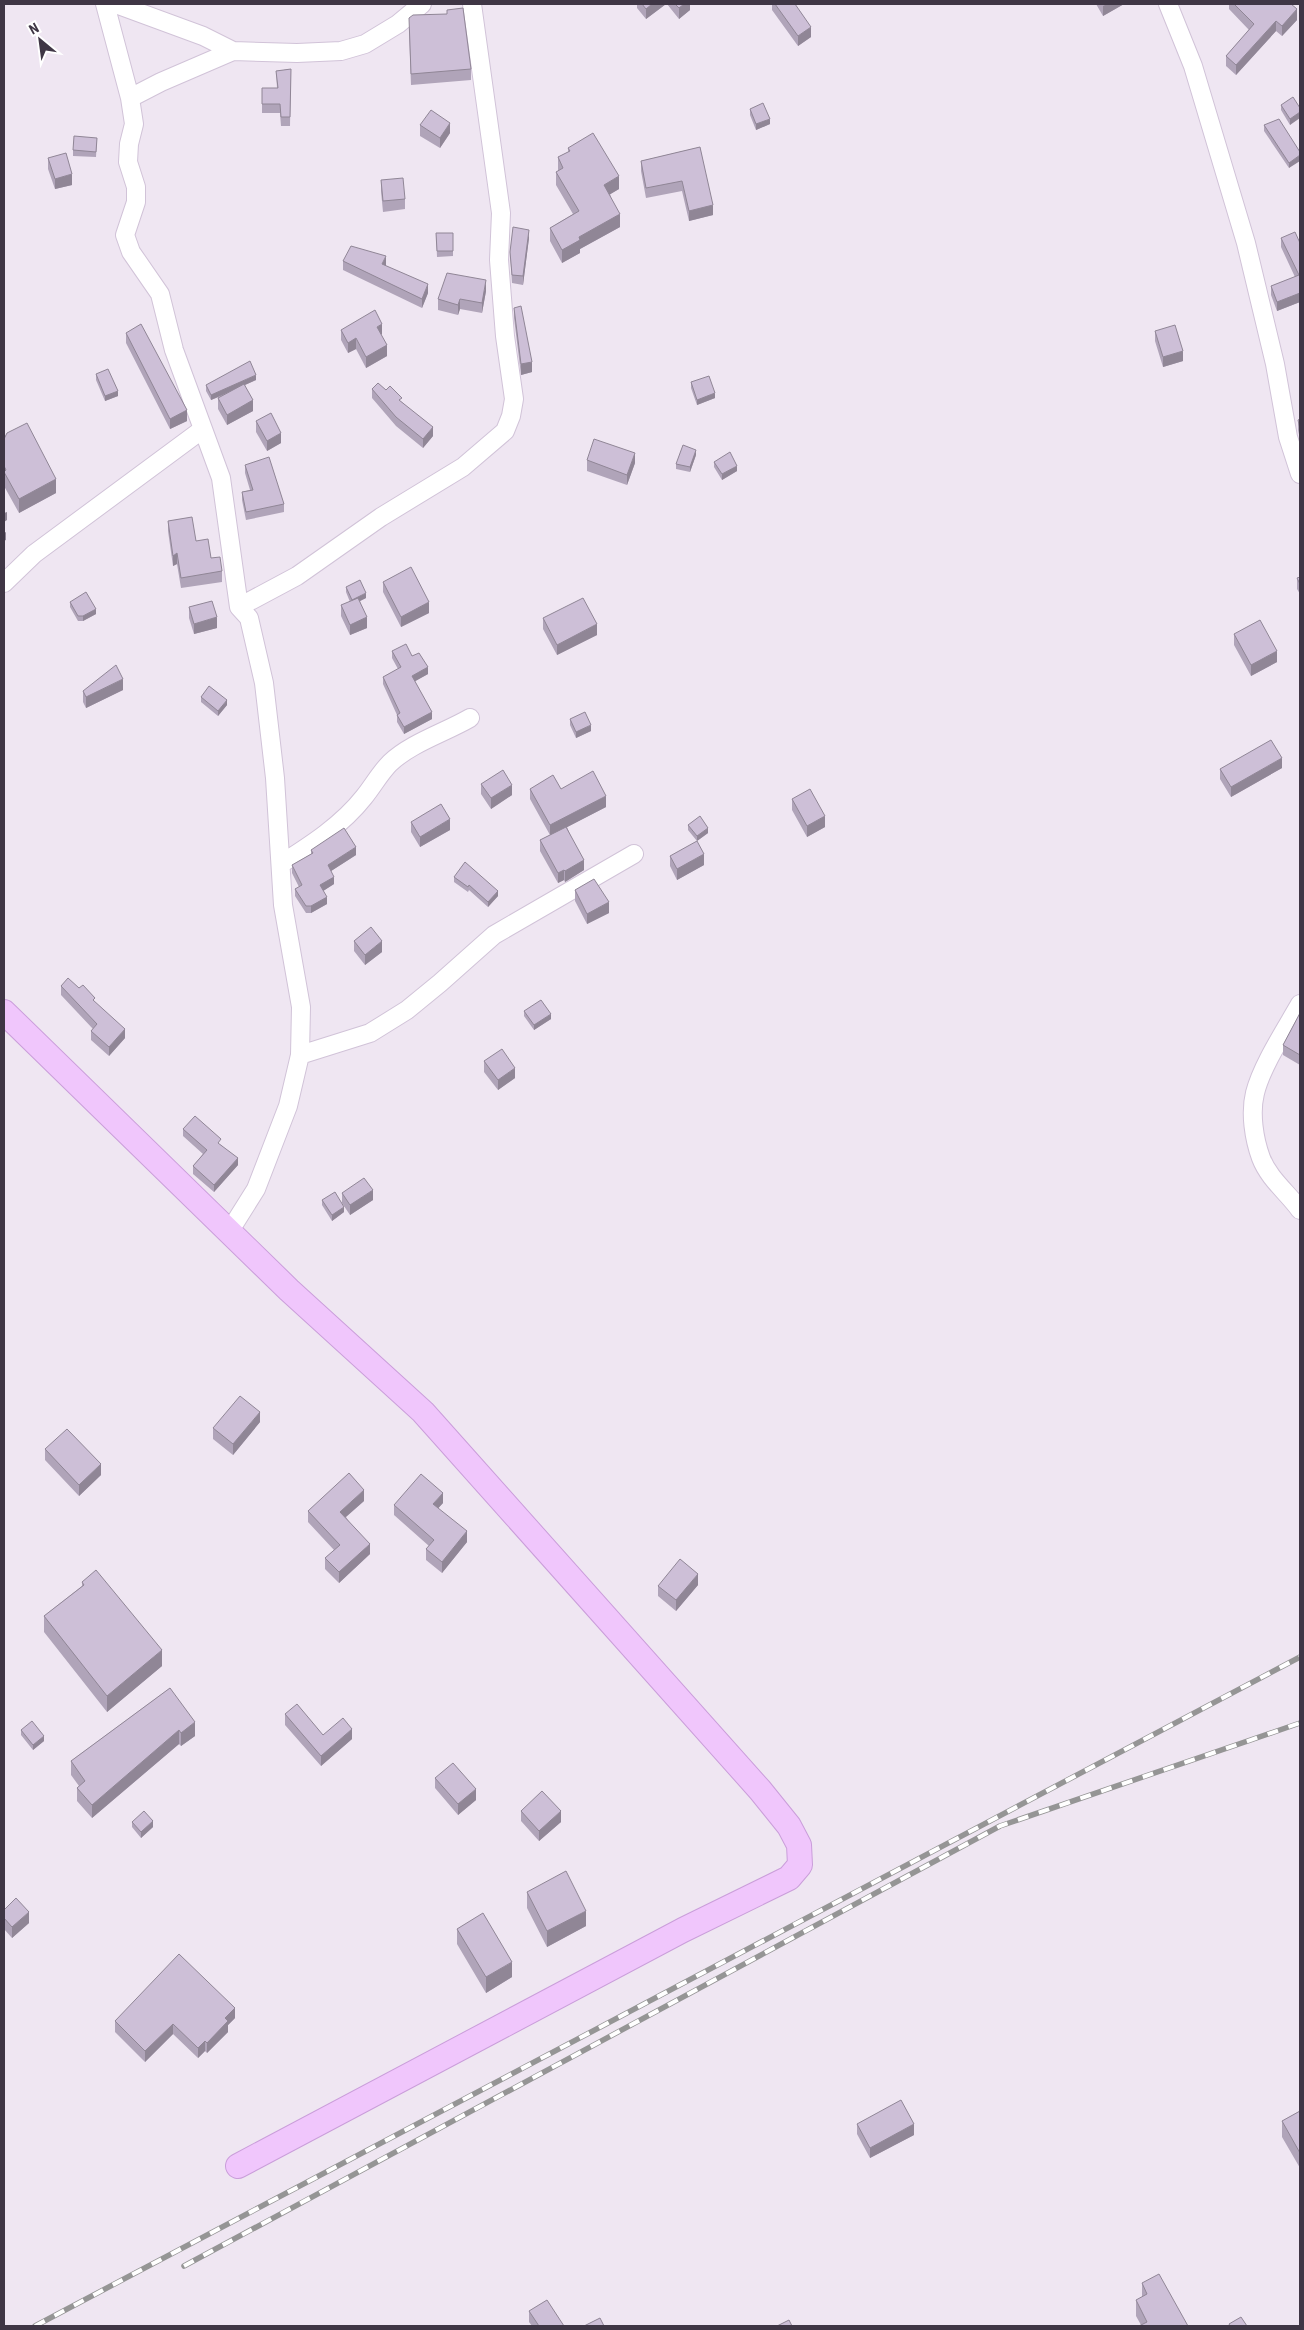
<svg xmlns="http://www.w3.org/2000/svg" width="1304" height="2330" viewBox="0 0 1304 2330" font-family="'Roboto Condensed',sans-serif">
<style>
.lines{fill:none;stroke-linecap:round;stroke-linejoin:round}
.street-casing{stroke:#d1c3d8;stroke-width:20}
.secondary-casing{stroke:#ca9eda;stroke-width:26}
.street{stroke:#fff;stroke-width:18}
.secondary{stroke:#f0c6fc;stroke-width:24}
.rail-casing{stroke:#959595;stroke-width:5.5}
.rail{stroke:#fff;stroke-width:4;stroke-dasharray:11;stroke-linecap:butt}
.wall{fill:#b0a4b9}
.shaded-wall{fill:#908696}
.building{fill:#cdbfd7;stroke:#908696}
</style>
<rect width="100%" height="100%" fill="#efe6f2"/>
<g class="lines">
<defs>
<path id="street" d="M105 4 130 98 134 124 129 144 128 162 136 187V202L125 235 131 252 160 294 174 350 221 478 239 607 249 618 264 683 275 778 283 905 301 1007 300 1055 288 1106 256 1189 229 1232
M116 4 203 36 233 51
M1168 4 1193 66 1246 243 1275 364 1288 437 1300 474
M130 98 161 82 233 51 297 53 341 51 365 44 398 24 422 4
M4 583 34 554 203 429
M239 607 297 576 381 517 463 467 505 431 511 416 514 399 505 336 499 260 501 213 472 4
M281 864C311 845 342 825 364 797 373 786 380 773 390 763 411 743 444 733 470 718
M1300 1004C1286 1029 1262 1065 1255 1093 1250 1113 1254 1139 1261 1158 1269 1179 1288 1193 1300 1210
M300 1055 370 1033 407 1010 440 983 494 935 634 854"/>
<path id="secondary" d="M4 1012 289 1290 423 1412 760 1790 789 1826 799 1845 800 1865 789 1878 683 1930 238 2166"/>
</defs>
<!-- street casing -->
<use href="#street" class="street-casing"/>
<!-- secondary casing -->
<use href="#secondary" class="secondary-casing"/>
<!-- street -->
<use href="#street" class="street"/>
<!-- secondary -->
<use href="#secondary" class="secondary"/>
<defs>
<path id="rail" d="M184 2266 1000 1826 1300 1723
M35 2326 1300 1657"/>
</defs>
<!-- rail casing -->
<use href="#rail" class="rail-casing"/>
<!-- rail -->
<use href="#rail" class="rail"/>
</g>
<!-- wall -->
<path class="wall" d="M637 4H666L646 19 637 8Z
M667 4H690V10L679 19Z
M772 4H795L811 37 798 46 772 10Z
M1096 4H1124L1103 16Z
M1229 4H1291L1297 20 1282 36 1276 31 1236 75 1226 66V56L1249 30 1229 9Z
M447 10 471 69V80L411 85 409 29 447 14Z
M291 69 290 126H281L280 113H262V88H277L276 71Z
M1281 105 1300 108 1290 125 1281 110Z
M750 109 770 124 756 130 750 115Z
M420 125 450 133 440 148 420 136Z
M1264 125 1300 152 1289 168 1264 131Z
M97 138 96 157 73 156V150Z
M700 147 713 215 689 221 682 191 646 198 641 171V161Z
M568 148 619 189 610 194 620 227 580 249V253L562 263 550 241V228L573 214 556 185V172L558 171V157L568 152Z
M48 158 72 185 55 189 48 169Z
M381 180 405 199V209L383 212 381 191Z
M436 233H453V256L437 257Z
M529 238 523 285 512 283 510 252Z
M1281 238 1300 243V302L1277 311 1271 295V286L1295 277 1281 247Z
M343 261 386 266 428 293 422 308 343 270Z
M486 291 482 313 460 309 458 315 438 310V299Z
M514 308 532 372 521 375 514 318Z
M341 330 382 334 381 335 387 356 366 368 356 349 348 353 341 340Z
M1155 331 1183 361 1163 367 1155 341Z
M126 333 187 421 170 429 126 343Z
M96 374 118 396 105 401 96 380Z
M256 380 245 385 253 411 227 425 218 409V398L224 395 211 400 206 391V385Z
M691 382 715 398 697 405 691 388Z
M372 389 402 402 433 436 423 448 396 426 372 398Z
M1300 419V439L1298 430V420Z
M256 421 281 443 267 451 256 432Z
M4 439 56 493 19 513 4 486Z
M696 455 690 472 676 469V464Z
M587 460 635 463 627 485 587 471Z
M714 462 737 471 722 480 714 467Z
M245 465 284 504V512L246 520 242 500V492L250 490 245 473Z
M168 521 196 541 222 571V582L181 588 177 564 173 566 168 531Z
M1300 577V594L1297 589V578Z
M383 582 429 613 401 627 383 592Z
M346 587 366 598 360 601 367 628 350 635 341 616V605L350 602 346 592Z
M70 602 96 614 83 621H78L70 607Z
M189 607 217 628 194 634 189 618Z
M543 618 597 635 557 655 543 629Z
M1234 634 1277 662 1251 676 1234 645Z
M392 651 412 656 428 674 415 681 432 719 404 734 397 722V715L383 684V677L398 669 392 658Z
M123 690 86 708 83 702V691Z
M201 697 227 705 218 716 201 702Z
M570 719 591 731 576 738 570 725Z
M1282 768 1231 797 1220 779V769Z
M481 784 512 795 491 809 481 794Z
M530 789H561L606 807 567 827 584 870 565 882 564 880 558 883 540 851V840L550 835 530 799Z
M792 799 825 827 807 837 792 810Z
M411 822 450 830 420 847 411 832Z
M688 825 708 833 697 841 688 830Z
M311 850 356 855 331 871 334 884 323 891 327 904 311 913H306L295 896V889L299 887 292 873V865L311 854Z
M670 856 704 865 677 880 670 866Z
M454 877 498 896 488 907 469 890 468 892 454 882Z
M575 890 609 913 587 924 575 901Z
M354 941 382 952 365 965 354 951Z
M61 986 95 1003 125 1038 109 1056 91 1040V1031L93 1029 61 995Z
M524 1011 551 1019 534 1030 524 1016Z
M1300 1013V1065L1283 1055V1045Z
M484 1061 515 1078 498 1090 484 1072Z
M183 1129 221 1145 238 1165 214 1192 193 1174V1166L203 1154 183 1136Z
M342 1193 373 1200 350 1215 342 1203Z
M322 1200 344 1212 332 1221 322 1205Z
M260 1422 233 1455 213 1439V1428Z
M45 1449 101 1475 79 1496 45 1460Z
M364 1501 346 1517 370 1554 339 1583 325 1569V1558L334 1550 308 1522V1511Z
M443 1503 438 1508 467 1542 442 1573 426 1560V1549L429 1546 394 1515V1505Z
M82 1582 162 1666 107 1712 44 1632V1616L82 1586Z
M698 1585 676 1611 658 1596V1586Z
M170 1688 195 1736 181 1746 179 1744 92 1818 77 1801V1788L79 1786 71 1775V1761Z
M285 1714 323 1735 352 1739 321 1766 285 1725Z
M21 1730 44 1741 33 1750 21 1735Z
M435 1778 476 1800 458 1815 435 1788Z
M521 1811 561 1822 539 1841 521 1821Z
M132 1822 153 1827 141 1838 132 1827Z
M527 1892 586 1926 547 1947 527 1908Z
M4 1910 29 1923 12 1938 4 1929Z
M457 1929 512 1977 486 1993 457 1944Z
M235 2018 228 2025V2032L207 2053 205 2051 198 2058 173 2034 145 2062 115 2032V2021Z
M1300 2111V2168L1282 2137V2121Z
M857 2124 914 2135 870 2158 857 2134Z
M1142 2283 1188 2326 1141 2325 1136 2316V2300L1142 2297Z
M529 2311 564 2326H532L529 2322Z"/>
<!-- shaded-wall -->
<path class="shaded-wall" d="M652 4H666L646 19V9Z
M684 4H690V10L679 19V8Z
M1107 4H1124L1103 16V6Z
M1297 9V20L1282 36V26Z
M1276 21V31L1236 75V65Z
M811 27V37L798 46V36Z
M1300 112V118L1290 125V119Z
M770 119V124L756 130V124Z
M450 123V133L440 148V138Z
M1300 155V161L1289 168V163Z
M72 174V185L55 189V179Z
M619 176V189L604 198V185Z
M713 205V215L689 221V211Z
M620 214V227L580 249V253L562 263V250L579 237Z
M529 230V238L523 285V276Z
M386 256V265L382 273V264Z
M486 280V291L482 313V303Z
M428 284V293L422 308V299Z
M1300 293V302L1277 311V302Z
M460 299V309L458 315V305Z
M382 324V334L377 337V327Z
M356 338V349L348 353V343Z
M387 345V356L366 368V357Z
M1183 351V361L1163 367V357Z
M532 362V372L521 375V364Z
M256 375V380L211 400V395Z
M118 391V396L105 401V396Z
M715 393V398L697 405V400Z
M253 400V411L227 425V415Z
M187 410V421L170 429V419Z
M433 427V436L423 448V439Z
M281 433V443L267 451V441Z
M696 450V455L690 472V467Z
M635 453V463L627 485V475Z
M737 466V471L722 480V474Z
M56 479V493L19 513V499Z
M7 512V520L4 522V513Z
M6 532V540L4 541V533Z
M177 553V564L173 566V556Z
M366 593V598L352 605V600Z
M429 602V613L401 627V617Z
M96 609V614L83 621V616Z
M217 617V628L194 634V624Z
M367 617V628L350 635V625Z
M597 624V635L557 655V645Z
M1277 651V662L1251 676V665Z
M428 667V674L412 683V676Z
M123 679V690L86 708V697Z
M227 700V705L218 716V711Z
M432 712V719L404 734V727Z
M591 725V731L576 738V732Z
M1282 758V768L1231 797V787Z
M512 785V795L491 809V798Z
M606 796V807L550 836V825Z
M825 816V827L807 837V826Z
M450 819V830L420 847V837Z
M708 828V833L697 841V836Z
M356 847V855L328 873V865Z
M704 854V865L677 880V869Z
M584 860V870L565 882V871Z
M564 870V880L558 883V873Z
M334 877V884L320 893V885Z
M498 891V896L488 907V902Z
M327 897V904L311 913V906Z
M609 902V913L587 924V914Z
M382 941V952L365 965V955Z
M551 1014V1019L534 1030V1025Z
M125 1029V1038L109 1056V1047Z
M515 1068V1078L498 1090V1080Z
M238 1158V1165L214 1192V1185Z
M373 1190V1200L350 1215V1205Z
M344 1207V1212L332 1221V1215Z
M260 1412V1422L233 1455V1444Z
M101 1464V1475L79 1496V1485Z
M364 1490V1501L340 1522V1512Z
M443 1493V1503L433 1514V1504Z
M467 1531V1542L442 1573V1562Z
M370 1544V1554L339 1583V1572Z
M698 1574V1585L676 1611V1600Z
M162 1650V1666L107 1712V1696Z
M195 1722V1736L181 1746V1733Z
M352 1729V1739L321 1766V1756Z
M179 1730V1744L92 1818V1805Z
M44 1736V1741L33 1750V1745Z
M476 1789V1800L458 1815V1804Z
M561 1811V1822L539 1841V1831Z
M153 1821V1827L141 1838V1832Z
M586 1911V1926L547 1947V1931Z
M29 1912V1923L12 1938V1927Z
M512 1962V1977L486 1993V1977Z
M235 2008V2018L228 2025V2032L207 2053V2043L225 2018Z
M173 2024V2034L145 2062V2051Z
M205 2041V2051L198 2058V2048Z
M914 2124V2135L870 2158V2148Z"/>
<!-- building -->
<path class="building" d="M642 4H652L646 9Z
M675 4H684L679 8Z
M775 4H795L811 27 798 36Z
M1234 4H1291L1297 9 1282 26 1276 21 1236 65 1226 56 1254 24Z
M463 8 471 69 411 74 409 18 413 15 447 14V10Z
M291 69 290 117H281L280 104H262V88H278L276 71Z
M1293 97 1300 108V112L1290 119 1281 105Z
M763 103 770 119 756 124 750 109Z
M431 110 450 123 440 138 420 125Z
M1279 119 1300 152V155L1289 163 1264 125Z
M593 133 619 176 604 185 620 214 579 237 580 240 562 250 550 228 579 211 556 172 563 168 558 157 570 151 568 148Z
M74 136 97 138 96 152 73 150Z
M700 147 713 205 689 211 682 181 646 188 641 161Z
M66 153 72 174 55 179 48 158Z
M403 178 405 199 383 201 381 180Z
M513 227 529 230 523 276 512 275 510 252Z
M1295 232 1300 243V293L1277 302 1271 286 1299 275 1281 238Z
M436 233H453V251H437Z
M351 246 386 256 382 264 428 284 422 299 343 261Z
M447 273 486 280 482 303 460 299 458 305 438 299Z
M521 306 532 362 521 364 514 308Z
M375 310 382 324 377 327 387 345 366 357 356 338 348 343 341 330Z
M141 324 187 410 170 419 126 333Z
M1175 325 1183 351 1163 357 1155 331Z
M250 361 256 375 211 395 206 385Z
M108 369 118 391 105 396 96 374Z
M709 376 715 393 697 400 691 382Z
M378 383 386 390 390 386 402 398 399 400 433 427 423 439 396 417 372 389Z
M244 384 253 400 227 415 218 398Z
M271 413 281 433 267 441 256 421Z
M1300 419V429L1298 420Z
M27 423 56 479 19 499 4 472 6 470 4 466V439L7 433Z
M594 439 635 453 627 475 587 460Z
M683 445 696 450 690 467 676 464Z
M730 452 737 466 722 474 714 462Z
M269 457 284 504 246 512 242 492 253 490 245 465Z
M192 517 196 541 208 539 211 558 220 557 222 571 181 578 177 553 173 556 168 521Z
M411 567 429 602 401 617 383 582Z
M1300 577V584L1297 578Z
M360 580 366 593 352 600 346 587Z
M86 592 96 609 83 616H78L70 602Z
M358 598 367 617 350 625 341 605Z
M583 598 597 624 557 645 543 618Z
M212 601 217 617 194 624 189 607Z
M1260 620 1277 651 1251 665 1234 634Z
M406 644 412 656 419 653 428 667 412 676 432 712 404 727 397 715 400 713 383 677 401 667 392 651Z
M116 665 123 679 86 697 83 691Z
M209 686 227 700 218 711 201 697Z
M585 712 591 725 576 732 570 719Z
M1271 740 1282 758 1231 787 1220 769Z
M503 770 512 785 491 798 481 784Z
M593 771 606 796 550 825 530 789 553 775 561 789Z
M810 789 825 816 807 826 792 799Z
M441 804 450 819 420 837 411 822Z
M700 816 708 828 697 836 688 825Z
M566 827 584 860 565 871 564 870 558 873 540 840Z
M344 828 356 847 328 865 334 877 320 885 327 897 311 906H306L295 889 302 885 292 865 313 853 311 850Z
M697 841 704 854 677 869 670 856Z
M465 862 498 891 488 902 469 885 468 887 454 877Z
M594 879 609 902 587 914 575 890Z
M371 927 382 941 365 955 354 941Z
M68 978 79 988 83 985 95 998 93 1000 125 1029 109 1047 91 1031 97 1024 61 986Z
M541 1000 551 1014 534 1025 524 1011Z
M1300 1013V1055L1283 1045Z
M502 1049 515 1068 498 1080 484 1061Z
M195 1116 221 1139 218 1143 238 1158 214 1185 193 1166 207 1150 183 1129Z
M364 1178 373 1190 350 1205 342 1193Z
M335 1192 344 1207 332 1215 322 1200Z
M240 1396 260 1412 233 1444 213 1428Z
M67 1429 101 1464 79 1485 45 1449Z
M349 1473 364 1490 340 1512 370 1544 339 1572 325 1558 340 1545 308 1511Z
M421 1474 443 1493 433 1504 467 1531 442 1562 426 1549 434 1540 394 1505Z
M680 1559 698 1574 676 1600 658 1586Z
M96 1570 162 1650 107 1696 44 1616 84 1585 82 1582Z
M170 1688 195 1722 181 1733 179 1730 92 1805 77 1788 85 1781 71 1761Z
M297 1704 323 1735 343 1718 352 1729 321 1756 285 1714Z
M32 1721 44 1736 33 1745 21 1730Z
M453 1763 476 1789 458 1804 435 1778Z
M542 1791 561 1811 539 1831 521 1811Z
M144 1811 153 1821 141 1832 132 1822Z
M566 1871 586 1911 547 1931 527 1892Z
M16 1898 29 1912 12 1927 4 1918V1910Z
M483 1913 512 1962 486 1977 457 1929Z
M179 1954 235 2008 225 2018 228 2021 207 2043 205 2041 198 2048 173 2024 145 2051 115 2021Z
M901 2100 914 2124 870 2148 857 2124Z
M1300 2111V2153L1282 2121Z
M1159 2274 1188 2326H1139L1147 2322 1136 2300 1147 2294 1142 2283Z
M547 2300 564 2326H539L529 2311Z
M1241 2317 1247 2326H1230L1229 2324Z
M600 2318 604 2326H584Z
M789 2320 792 2326H777Z"/>
<!-- border -->
<rect width="1304" height="2330" fill="none" stroke="#3f3645" stroke-width="10"/>
<!-- north arrow -->
<g transform="translate(40 40) rotate(331)" stroke="#ffffff" stroke-width="4" paint-order="stroke">
<path d="M0-4L9 19L0 12L-9 19Z" fill="#3f3645"/>
<text y="-8" font-size="14" font-weight="bold" text-anchor="middle" fill="#3f3645">N</text>
</g>
</svg>
